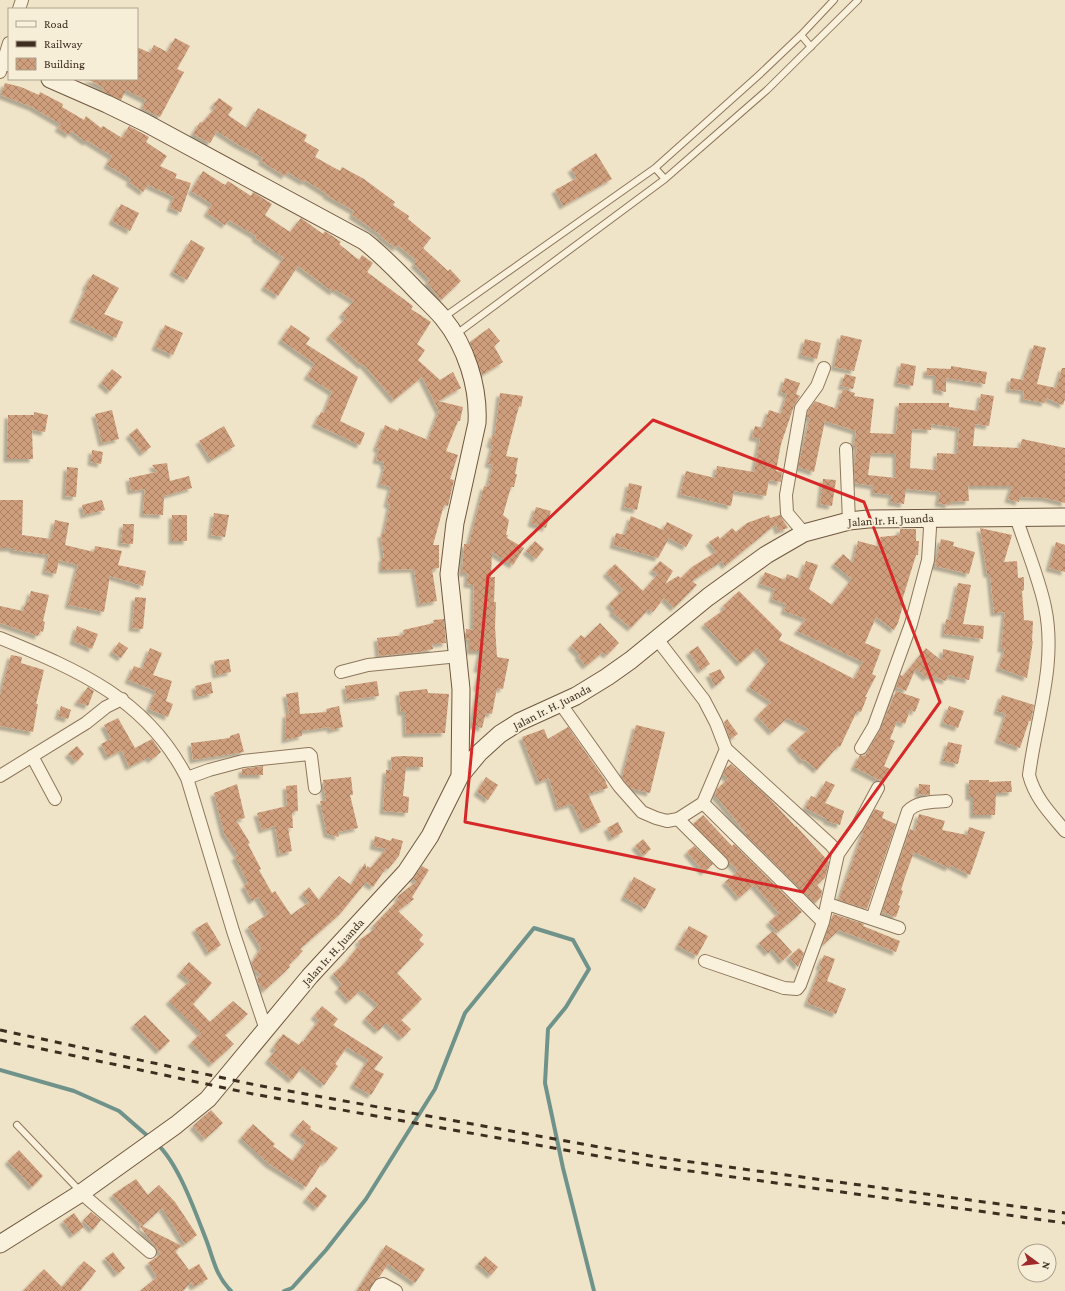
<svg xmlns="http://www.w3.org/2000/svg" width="1065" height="1291" viewBox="0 0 1065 1291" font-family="'Crimson Pro',serif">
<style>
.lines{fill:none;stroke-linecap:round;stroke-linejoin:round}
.stream{stroke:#6f938a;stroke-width:4}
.building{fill:url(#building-cross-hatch);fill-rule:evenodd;filter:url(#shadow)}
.lane-casing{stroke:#8d765c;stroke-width:8}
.street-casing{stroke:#8d765c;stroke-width:14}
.secondary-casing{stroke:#6f573f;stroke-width:19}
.lane{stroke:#faf1dc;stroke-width:6}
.street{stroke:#faf1dc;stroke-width:12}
.secondary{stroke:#faf1dc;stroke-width:17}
.rail{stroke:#3d2e20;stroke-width:3;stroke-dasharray:7 7;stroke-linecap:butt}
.marked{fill:none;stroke:#d62828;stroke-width:3;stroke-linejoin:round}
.labels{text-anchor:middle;stroke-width:3.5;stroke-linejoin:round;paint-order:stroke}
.street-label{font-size:12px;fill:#3d2e20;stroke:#f7eed8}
</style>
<defs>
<pattern id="building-cross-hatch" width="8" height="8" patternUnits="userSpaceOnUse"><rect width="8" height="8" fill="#cf9f7d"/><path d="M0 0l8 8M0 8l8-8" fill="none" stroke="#a98266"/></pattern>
<filter id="shadow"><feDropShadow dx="-3.5" dy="3.5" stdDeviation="1" flood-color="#0004"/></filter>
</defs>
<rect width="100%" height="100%" fill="#f0e4c8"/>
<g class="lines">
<!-- stream -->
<path class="stream" d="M0 1070 74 1091 119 1111 150 1138
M157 1144C179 1164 196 1214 207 1242 214 1261 216 1276 231 1291
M284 1291 292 1288 326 1250 366 1199 435 1089 465 1013 534 928 573 940 589 969 566 1007 548 1029 545 1083 563 1168 594 1291"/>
</g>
<!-- building -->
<path class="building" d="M175 38 190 46 177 69 184 72 160 117 142 108 146 100 126 90 121 100 102 91 104 88 87 79H137V47L150 53 154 45 167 52Z
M5 83 21 87 39 95 40 92 63 104 62 107 84 120 86 116 101 128 103 126 122 138 129 126 149 137 146 142 167 156 160 166 177 174 175 178 191 183 181 212 170 208 174 197 148 185 143 192 129 182 131 179 107 165 112 156 88 141 86 142 71 131 69 135 58 128 61 124 32 107 1 95Z
M219 98 233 108 228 115 247 128 258 108 307 135 304 141 319 150 315 157 340 171 342 167 364 179 395 202 393 205 409 216 408 219 431 238 423 248 448 271 450 269 461 281 441 300 427 282 430 280 414 264 417 261 398 245 396 248 380 236 381 235 352 215 354 211 326 195 327 194 305 180 304 182 287 172 285 176 261 161 263 158 237 144 217 131 210 143 193 134 200 122 202 123 216 107 213 105Z
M596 153 612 179 563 206 555 190 577 178 571 169Z
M203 171 225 185 228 181 251 196 253 192 272 204 265 215 290 232 301 218 323 234 325 231 341 242 339 244 359 260 362 255 373 263 367 272 413 306 411 309 431 322 417 344 425 350 418 360 440 380 453 372 461 388 438 401 463 407 460 421H458L446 451 458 455 450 479 454 480 448 506 444 505 433 545H439V568L432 569 437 601 420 604 414 569 382 570V558H384L381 534H384L390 505 387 504 391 487 380 484 385 466 383 465 384 462 376 460 379 449 376 448 385 425 398 431 399 428 428 440 439 411 422 377 394 400 363 364 362 366 329 336 346 318 342 314 354 301 335 289 333 292 298 266 278 296 264 287 284 258 255 238 256 236 229 220 225 225 207 213 212 204 191 191Z
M121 204 139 213 130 231 112 221Z
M191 240 205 248 187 280 173 272Z
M93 274 119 288 104 314 123 322 116 338 73 319 87 287H85Z
M165 325 183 333 173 355 155 347Z
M291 325 310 338 306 344 358 377 340 421 365 433 360 445 315 424 321 412 324 413 332 392 307 376 315 364 281 340Z
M489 328 500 341 494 346 503 362 482 375 470 342Z
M841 335 862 340 854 371 834 367Z
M805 339 821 343 817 359 801 355Z
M1034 345 1046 348 1037 384 1056 388 1062 368H1065V399L1063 405 1046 398 1045 403 1023 399 1024 391 1009 389 1011 378 1023 380Z
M901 363 916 366 913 386 897 383Z
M951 366 987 372 985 384 946 378V392L936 390V376L926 375 927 368 951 369Z
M112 369 122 377 110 391 101 383Z
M845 374 856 377 853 389 841 386Z
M785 378 800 383 796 394 800 396 794 406 781 444 776 471 782 472 781 482 769 480 766 496 734 491 731 506 680 494 686 471 715 478 717 466 754 472 760 439 752 437 755 426 763 428 769 410 781 414 787 394 781 392Z
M843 389 855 393 854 396 874 399 870 433 896 434 899 403H949V407L978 411 981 394 994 396 989 426 975 424 973 446 1020 448 1022 439 1065 448V503L1045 498 1020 497 1019 502 1008 499 1012 486H968L969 501 949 502V505L938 503 940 492 906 489 904 504 891 502 892 495 874 493V486L855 483 854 468 857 447H854L856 431 825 421 814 472 798 467 810 418 807 417 808 411 815 401 837 409ZM931 424 959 428 957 454 937 453 936 470 910 468 912 429 931 430ZM871 453 896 454V478L868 475Z
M500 393 523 396 521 407 519 406 506 456 518 458 515 474H517L514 487H511L503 515 509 520 506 535H508L507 538 524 548 513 565 492 552 491 577H495L494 602H496L495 627 497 657 509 659 503 689 497 688 492 714 486 713 482 728 472 725 479 688 477 687 481 669H477L481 651H470V640L466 639V629L473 630 474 585 467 584 468 573H462L464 544H469L484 486 488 487 493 465 488 464 493 445 490 444 493 434 495 435Z
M112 410 119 439 102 443 95 414Z
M34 412 48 415 45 432 32 430 33 459H7L8 415H34Z
M224 426 235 446 211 460 199 441Z
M137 428 151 447 143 453 129 435Z
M92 450 103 452 101 464 91 462Z
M167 463 170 481 189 476 192 488 164 496 163 515 143 514 145 489 131 491 129 478 157 472 152 465Z
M67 467 78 468 76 497 65 496Z
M823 479 836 480 832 506 820 504Z
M629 483 642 486 637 510 624 507Z
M0 500H23L22 535 51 539 55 520 69 523 65 545 94 552 95 546 122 551 118 565 146 571 143 586 110 576 104 612 68 605 78 565 59 560 56 574 45 571 49 555 13 550V548H0Z
M102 500 105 510 84 515 82 505Z
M536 507 551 511 546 528 531 523Z
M214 513 229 515 225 537 211 535Z
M172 515H187V541H172Z
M769 515 770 518 780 515 788 528 778 531 776 524 725 566 722 561 692 581 697 585 674 608 664 598 653 612 649 609 631 628 612 612 614 610 609 604 623 590 606 573 615 564 643 591 658 574 652 570 660 561 673 571 665 584 678 576 681 578 692 567 716 552 709 542 718 536 720 539 732 528 736 532 747 523Z
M631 516 663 530 667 522 693 535 686 547 669 538 658 558 613 545 616 533 625 535Z
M123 524H134L133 544 121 543Z
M980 528 1012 535 1004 562 1017 561 1018 578 1024 577V590L1022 591 1024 620 1033 621 1032 641H1033L1027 678 999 668 1005 649H1001L1005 612 994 613 990 574H987Z
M900 529H916V541H919L918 555H916L901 604 903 605 898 623 894 630 876 617 865 643 881 650 872 674 876 676 865 697H867L861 712 857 711 840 747 838 746 817 770 805 760 803 761 790 746 809 729 787 718 772 732 757 716 771 702 749 687 769 661 757 648 740 663 704 624 725 609 723 606 739 591 782 634 779 640 854 679 863 662 797 631 806 619 784 611 786 604 772 599 775 589 760 584 765 572 785 580 787 574 800 579 806 561 818 565 809 589 832 605 852 579 834 564 843 554 853 563 858 541 881 547 880 537 900 535Z
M941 539 954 542 953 546 975 552 969 574 935 566Z
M535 541 544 549 536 559 526 551Z
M1056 542 1065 545V572L1049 568Z
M958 583 971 585 963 624 984 626 983 639 944 634 946 619 950 621Z
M31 591 49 595 43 621 45 622 43 632 40 631 38 636 0 623V606L23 611 26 602 28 603Z
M135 597 146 598 143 629 132 628Z
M444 619 446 643 432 644 433 649 418 652 379 656 377 638 404 635 403 630 434 623 433 620Z
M600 623 619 643 607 655 603 652 586 666 578 656 580 655 571 646 581 635 585 638Z
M77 626 98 634 92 649 73 641Z
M119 642 128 648 121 658 112 652Z
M698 646 710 664 701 670 689 652Z
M150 648 162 653 153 675 172 681 166 701 173 704 168 717 149 709 156 691 128 680 134 666 142 669Z
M926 648 942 661 943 649 974 656 969 680 948 675 946 681 929 675 927 678 916 668 906 691 896 687 900 675 903 676Z
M11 655 22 657 21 663 44 670 36 704H38L33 732 0 726V696Z
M229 659 231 672 216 675 214 661Z
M720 669 725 678 715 686 709 674Z
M377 681 379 696 347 700 345 686Z
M211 682 213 693 197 697 195 686Z
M88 687 94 691 88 706 77 702Z
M427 689 428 693 449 694 445 733 406 734 405 712H401L399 692Z
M896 691 920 699 915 712 910 710 905 724 897 721 890 739 895 741 884 766 890 769 883 782 854 767 860 755 865 756 880 730Z
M298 692 300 714 327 712 326 709 339 706 343 727 331 730 330 727 302 731V736L285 740 286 714H289L286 694Z
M1002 695 1034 705 1031 721H1029L1020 748 998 740 1006 714 997 711Z
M61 706 71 710 68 719 58 716Z
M949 706 964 711 958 728 943 723Z
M118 718 135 748 152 739 161 752 151 760 149 757 129 767 122 750 108 757 101 744 111 739 104 725Z
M727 719 738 734 730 739 724 722Z
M636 725 665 732 650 793 630 788 622 778Z
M568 727 605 780 608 788 588 794 601 822 584 830 572 804 558 808 549 778 539 782 522 737 544 729 548 739Z
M239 733 244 752 193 760 191 743 230 738V736Z
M948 742 962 745 958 764 943 761Z
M77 746 84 754 76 762 68 754Z
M403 756 423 757V767H406L403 796 409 797 408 813 383 811 386 770H392L391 757Z
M731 764 767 796 796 827V826L829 862 825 878 817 885 822 891 821 897 815 903 745 834 746 833 715 795 717 789 728 779 723 774 726 768Z
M263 766V775H242V769Z
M351 777 353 795H350L358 828 338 832 339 837 327 834 320 801H326L323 780Z
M486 777 498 785 488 800 477 792Z
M969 780H989V782L1011 781 1012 792 996 793 995 815H973V797H969Z
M826 781 835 785 825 803 844 811 840 825 827 821V819L805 808 811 796 816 798Z
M237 784 245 818 236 820 250 843 248 844 261 869 259 870 272 893 275 891 291 915 309 902 302 894 309 887 319 900 339 876 351 885 365 863 367 869V866L371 868 386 849 373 846 375 836 391 841 392 838 403 841 399 856 388 869 386 868 373 887 366 882 340 914 300 949 303 951 289 965 290 967 265 990 259 984 257 979 261 974 254 970 252 963 261 948 248 927 268 914 258 897 252 901 244 886 248 883 235 857 238 855 224 833 214 793Z
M919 784 930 785V795L918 794Z
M297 785 298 811 292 812 293 828H288L292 851 280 854 275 826 262 830 257 813 287 806 286 786Z
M875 809 884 812 882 818 896 824 867 909 839 900 865 827Z
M919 814 945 821 942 830 967 835 969 827 985 832 970 875 950 865 949 868 914 852 905 877 901 890 903 891 898 905 900 906 896 917 882 912 910 829 915 831Z
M703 815 732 846 734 844 802 912 778 932 769 922 779 913 754 885 739 898 725 882 738 871 693 824Z
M618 822 623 832 612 838 607 828Z
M643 839 651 849 643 856 635 846Z
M694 846 713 864 704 872 687 852Z
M422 866 429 870 412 897 414 899 398 911 423 935 419 940 424 944 397 973 422 999 401 1020 411 1029 402 1038 386 1023 378 1031 365 1019 378 1005 361 990 349 1001 338 989 342 985 333 974 345 963 360 944 358 941 376 928 373 926 399 899 397 897 417 881 413 879Z
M634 877 656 889 645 909 624 897Z
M833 914 864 924 863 926 900 941 896 952 839 930 823 945Z
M207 922 221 945 209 953 195 929Z
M689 926 708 936 697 956 678 946Z
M773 931 792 952 782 961 772 949 768 953 759 943Z
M799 948 804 953 798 967 789 957Z
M824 955 835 959 827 981 846 989 836 1014 807 1003 821 967 819 966Z
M189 962 212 983 193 1004 210 1022 233 1001 248 1014 225 1035 234 1044 212 1064 191 1043 201 1033 169 1001 190 981 180 973Z
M322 1006 338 1019 333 1025 383 1057 374 1069 384 1074 371 1095 353 1085 368 1060 347 1047 335 1064 338 1066 324 1085 302 1067 292 1080 268 1060 276 1050 273 1048 283 1034 299 1045 302 1041 303 1042 319 1020 314 1016Z
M145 1015 170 1041 159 1051 134 1025Z
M211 1110 223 1123 205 1139 193 1126Z
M303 1120 311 1127 310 1129 338 1148 325 1163 323 1161 306 1187 269 1164 241 1138 253 1124 275 1144 273 1146 293 1161 306 1142 293 1132Z
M19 1150 43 1176 32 1187 8 1161Z
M136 1179 148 1195 159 1185 175 1202 197 1235 185 1244 162 1208 142 1226 182 1246 175 1251 189 1270 199 1264 208 1279 194 1287 191 1282 183 1291H140L157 1277 148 1263 161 1254 139 1225 142 1226 112 1195Z
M316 1187 327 1196 317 1208 306 1199Z
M91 1212 101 1220 93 1230 83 1221Z
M74 1213 84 1227 73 1235 63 1221Z
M386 1245 425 1269 415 1283 388 1264 379 1277 374 1281 369 1291H357Z
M113 1252 125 1268 117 1274 105 1258Z
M485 1256 498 1267 491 1275 478 1264Z
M84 1261 96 1271 80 1291H23L44 1269 62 1287Z"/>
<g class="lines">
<defs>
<path id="lane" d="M801 35 811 47
M655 168 665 179
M444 317 655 168 759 75 801 35 834 0
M455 335 665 179 767 90 858 0
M17 1125 80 1191"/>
<path id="street" d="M19 9 22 0
M0 72 9 43
M846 449 849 521
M1016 517C1025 545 1039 578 1045 607 1057 664 1036 719 1029 775 1035 798 1050 813 1065 831
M804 533 787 513 786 495 801 408 817 386 824 368
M0 638C78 670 147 699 187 778L233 931 266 1030
M657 639 704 700 716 723 726 749 831 845 838 854 823 922 800 985 797 989 784 988 705 961
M341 672 368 665 459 656
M560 703 619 786 642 812 656 818 667 821 678 819 703 803 726 749
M861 748 874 726 911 624 928 560 930 528 927 517
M32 756 55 799
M0 776 86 723 106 707 122 699
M187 778 209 770 243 761 309 754 311 756 315 788
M703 803 823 922
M678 819 722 863
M838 854 858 825 878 788
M828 904 899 928
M872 919 908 811C917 801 934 802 946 801
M81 1193 150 1252
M376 1291 380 1285 383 1284 396 1291"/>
<path id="secondary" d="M0 60 9 63
M50 79 107 104 146 123 364 241C381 254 395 269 411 285 421 296 433 306 443 318 466 346 479 387 477 423L455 523 449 574 461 689 460 776
M0 1244 81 1193 176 1125 208 1099 310 976 406 872 430 836 460 776 479 753 500 734 519 722 576 696 607 677 631 660 708 597 766 555 804 533 849 521 868 519 1065 517"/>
</defs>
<!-- lane casing -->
<use href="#lane" class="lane-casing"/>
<!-- street casing -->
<use href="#street" class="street-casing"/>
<!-- secondary casing -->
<use href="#secondary" class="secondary-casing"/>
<!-- lane -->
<use href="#lane" class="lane"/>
<!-- street -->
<use href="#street" class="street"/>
<!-- secondary -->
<use href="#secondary" class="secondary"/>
<!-- rail -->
<path class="rail" d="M0 1030 256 1085 655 1157 1065 1213
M0 1040 253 1094 654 1166 1065 1223"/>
</g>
<!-- marked area -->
<path class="marked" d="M653 420 864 502 940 702 803 892 465 822 488 576Z"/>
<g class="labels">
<!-- street labels -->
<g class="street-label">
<text transform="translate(891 520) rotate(-3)" y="4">Jalan Ir. H. Juanda</text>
<text transform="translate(552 707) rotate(-27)" y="4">Jalan Ir. H. Juanda</text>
<text transform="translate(333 952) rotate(-48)" y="4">Jalan Ir. H. Juanda</text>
</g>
</g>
<!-- legend -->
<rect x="8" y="8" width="130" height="72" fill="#f7eed8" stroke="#ada18e"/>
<rect x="16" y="21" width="20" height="6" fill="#faf1dc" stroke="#ada18e"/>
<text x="44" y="28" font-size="12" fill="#3d2e20">Road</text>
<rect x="16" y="41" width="20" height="6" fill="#3d2e20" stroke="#ada18e"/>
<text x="44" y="48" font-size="12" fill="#3d2e20">Railway</text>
<rect x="16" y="58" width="20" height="12" fill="url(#building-cross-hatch)" stroke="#ada18e"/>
<text x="44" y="68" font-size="12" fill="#3d2e20">Building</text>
<!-- north arrow -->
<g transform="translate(1037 1263) rotate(105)"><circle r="19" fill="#f7eed8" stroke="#ada18e"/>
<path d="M0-3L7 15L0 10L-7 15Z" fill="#9e2a2b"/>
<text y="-6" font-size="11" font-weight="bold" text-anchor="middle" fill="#3d2e20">N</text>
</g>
</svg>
